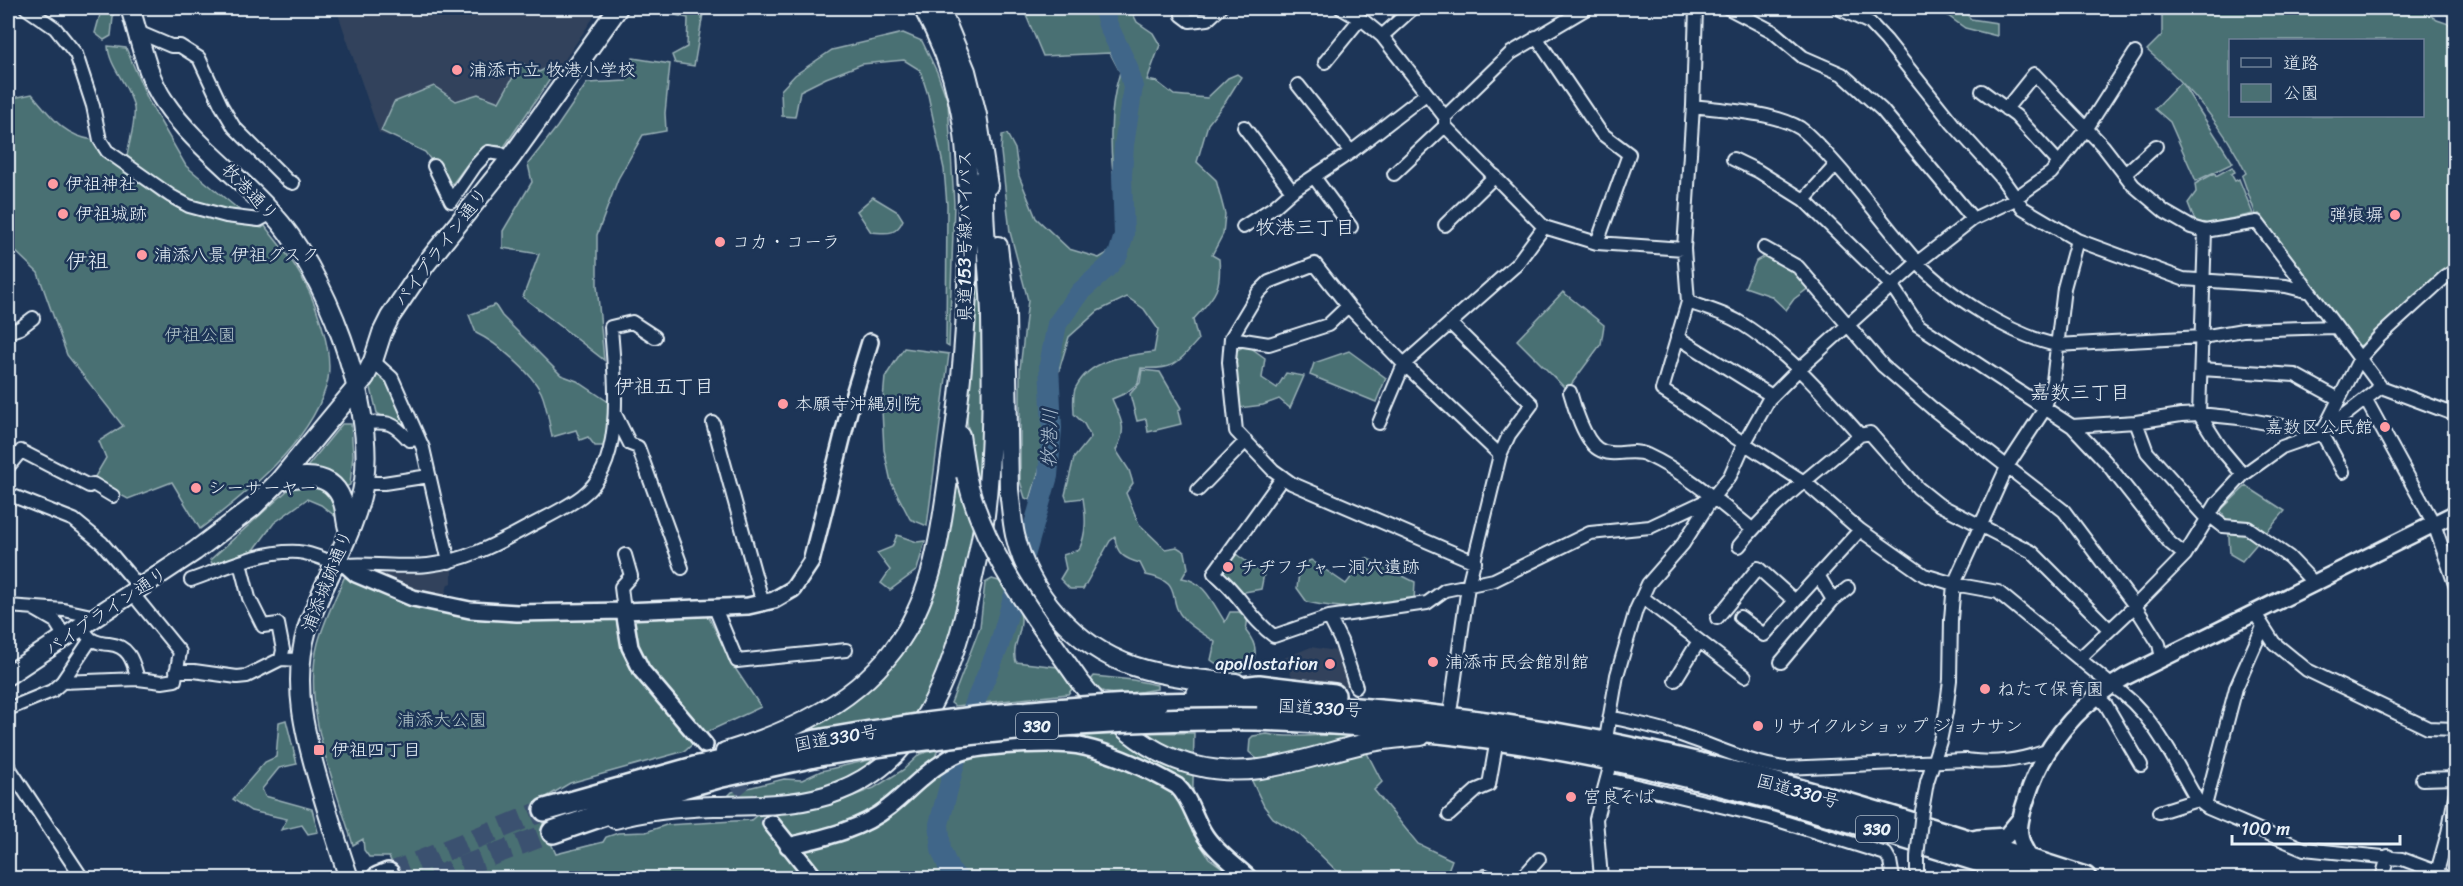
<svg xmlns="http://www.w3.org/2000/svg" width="2463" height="886" viewBox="0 0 2463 886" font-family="Sriracha,'Klee One',sans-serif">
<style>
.built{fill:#30425c}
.green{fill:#4a7073;stroke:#99b0b6;stroke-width:1.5;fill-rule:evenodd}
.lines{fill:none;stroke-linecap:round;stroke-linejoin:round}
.river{stroke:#416689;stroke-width:20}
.tertiary-tunnel{stroke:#3b516f;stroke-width:15;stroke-dasharray:15 8;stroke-linecap:butt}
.trunk-tunnel{stroke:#3b516f;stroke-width:21;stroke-dasharray:21 10;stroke-linecap:butt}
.minor-casing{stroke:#e8f1f8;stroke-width:16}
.tertiary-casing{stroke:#e8f1f8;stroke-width:20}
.secondary-casing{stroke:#e8f1f8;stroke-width:22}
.trunk-casing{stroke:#e8f1f8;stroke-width:26}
.minor{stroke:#1d3557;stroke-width:12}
.tertiary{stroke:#1d3557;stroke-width:15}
.secondary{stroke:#1d3557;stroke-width:18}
.trunk{stroke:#1d3557;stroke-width:21}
.minor-bridge-casing{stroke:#e8f1f8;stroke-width:16;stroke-linecap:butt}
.secondary-bridge-casing{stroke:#e8f1f8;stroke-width:22;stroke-linecap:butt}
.trunk-bridge-casing{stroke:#e8f1f8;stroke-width:26;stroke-linecap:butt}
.minor-bridge{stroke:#1d3557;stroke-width:12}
.secondary-bridge{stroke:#1d3557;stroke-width:18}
.trunk-bridge{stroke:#1d3557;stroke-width:21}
.poi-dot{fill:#ff9aa2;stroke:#1d3557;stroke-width:2}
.labels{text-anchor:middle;stroke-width:5;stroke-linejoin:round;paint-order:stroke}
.shield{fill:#1d3557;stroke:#abb9c8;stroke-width:1.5}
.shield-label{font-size:16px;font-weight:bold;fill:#e8f1f8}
.poi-label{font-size:18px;fill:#e8f1f8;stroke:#1d3557;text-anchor:start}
.street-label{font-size:18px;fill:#e8f1f8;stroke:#1d3557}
.park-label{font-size:18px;fill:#b1c4c9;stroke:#1d3557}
.neighbourhood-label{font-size:20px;fill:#e8f1f8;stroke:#1d3557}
.water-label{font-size:20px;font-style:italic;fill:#aec0d1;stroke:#1d3557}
.quarter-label{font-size:21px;fill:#e8f1f8;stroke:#1d3557}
</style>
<rect width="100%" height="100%" fill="#1d3557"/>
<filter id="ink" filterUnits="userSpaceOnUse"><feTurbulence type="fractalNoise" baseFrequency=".0167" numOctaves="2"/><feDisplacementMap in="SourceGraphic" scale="12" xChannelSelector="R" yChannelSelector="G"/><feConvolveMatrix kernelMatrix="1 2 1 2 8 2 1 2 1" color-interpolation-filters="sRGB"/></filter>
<g filter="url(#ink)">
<!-- built -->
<path class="built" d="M336 8H600L505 148 495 146 482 151 452 187 447 189 427 150 379 133Z
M452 565V583L448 584 444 600 430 597 367 571 368 569Z
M1311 647 1342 652 1350 688 1294 681 1284 658Z"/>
<!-- green -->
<path class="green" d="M96 8H114L111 36 104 40 95 33 100 15Z
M646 8H704L694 66 675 63 672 55 687 47 688 18Z
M1023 8H1130L1137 22 1153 33 1160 45 1147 80 1157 82 1174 95 1207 98 1228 78 1237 74 1241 77 1226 101 1208 124 1197 162 1216 180 1225 214 1223 234 1212 255 1219 259C1222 292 1213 297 1193 320L1198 340C1177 364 1174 370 1141 368L1138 383 1126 393 1112 399C1121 420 1128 428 1116 450L1129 470 1133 483 1126 493 1139 524 1165 549 1177 547 1185 552 1188 568 1182 578C1205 581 1213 604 1225 622L1230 612H1239L1248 617 1246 631C1259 647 1259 661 1241 672L1221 667 1211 660 1215 642C1205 634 1192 628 1184 619 1165 599 1186 583 1146 575L1140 563C1125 559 1116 554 1115 537L1110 541 1083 589H1070L1060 579 1066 569 1063 555 1079 550C1087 532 1086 517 1083 498L1067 500 1065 495 1074 458 1091 437 1084 424 1074 414C1074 406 1072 393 1076 387 1091 358 1126 356 1154 352L1158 329 1144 309 1127 297 1098 311 1069 337 1044 420 1040 467 1030 500 1025 498 1020 481V369L1028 300 1010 232 1001 152 1002 135 1007 134 1015 149 1019 176 1036 218 1069 249 1099 258 1111 251 1131 227C1126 218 1119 207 1117 197 1109 158 1108 110 1120 72L1110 53 1043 56Z
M1937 8H1961L1971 19 1997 23V36L1965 28Z
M2162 8H2425L2426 12 2437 20 2452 25 2456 35 2455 265 2363 345 2357 346 2259 214 2256 215 2242 176 2246 173C2224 126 2187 84 2147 50L2162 35ZM2230 40H2422V116H2230Z
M903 33 922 41 937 72 948 102 954 204 949 347 946 345 947 205 944 169 928 95 920 70 904 60 862 64 826 78 800 91 795 117 782 116 781 90 795 75 832 50Z
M108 46 126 48 149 102 186 166 243 213 184 199 127 156C129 142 136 122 134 108 130 85 109 68 108 46Z
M633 58 670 64 665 113 666 131 643 135 618 179 597 235V285L604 360 523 297 539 254 503 248V231L532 182 528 164 557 127 587 83 626 81Z
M521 63 539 72 545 69 553 75 504 147C480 139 466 167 453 183L448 184 425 152 381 131 394 102 434 86 456 101 478 94 499 102Z
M2181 82 2233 163 2196 181 2170 122 2155 109Z
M32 94C51 116 62 135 93 140L99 152 162 199 181 210 262 228 265 226C275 240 286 252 295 266 314 295 337 354 326 387 308 445 247 493 200 529L172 482 128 499 93 480 106 458 99 441 123 426 67 355 38 273 8 244V99Z
M2232 167 2235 172 2231 174 2235 181 2239 179 2253 214 2206 224 2195 221 2188 203 2196 192 2195 184 2215 173 2216 176Z
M873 197 898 212 903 220C896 236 887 233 871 232L857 211Z
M975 255H981C987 335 986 416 978 496L970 452 966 408Z
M1766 255 1795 269 1810 287 1794 299 1786 310 1771 296 1745 287 1756 261Z
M1563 292 1604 325 1601 344 1567 390 1517 340Z
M495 305 502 316 561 375 577 381 613 405 606 446H595L588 437 580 440 576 430 552 437C549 423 547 405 541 392 530 371 497 343 476 333L469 315Z
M1247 345 1265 358 1262 378 1277 388 1286 373 1304 376 1290 408 1279 399 1263 405 1239 408 1235 382V351Z
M904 348 949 354 927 526 910 519 891 482 884 450 882 410 885 377Z
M1349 351 1386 378 1376 402 1310 375 1314 363Z
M1142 370 1160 372 1181 408 1178 412 1181 424 1148 432 1146 419 1137 421 1130 394 1140 383Z
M376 372 389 380 415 438 377 413 371 388Z
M342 424H351L353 455 350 485 341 489 307 472V467Z
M954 476H961L976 530 950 646 919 712 815 731 814 724 894 658Z
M302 485C325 487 331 491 338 513L335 516 321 505 307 499 274 523 254 550 213 565 210 560 288 490Z
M2246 486 2285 511 2242 561 2230 554 2228 521 2220 511Z
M897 535 917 542 925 541 917 570 890 590 881 583 890 570 877 553 892 547Z
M1233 552 1264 574 1261 589 1239 593 1219 572Z
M1366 558 1415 582 1414 601C1385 611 1337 609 1307 602L1297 588 1300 565 1311 560 1346 584Z
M347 577 415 605 474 617 527 620 708 616 735 668 761 707 705 733 685 751 570 783 538 802 544 828 556 854 603 842 606 837 618 833 646 832 666 825 751 820 762 811H782L830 805 874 788 903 770 920 754 935 750 937 752 934 759 963 745 1091 732 1194 733 1192 832 1209 858 1236 878H400L389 857H369L364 850 363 839 353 845C335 783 301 708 318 643 324 621 335 599 344 578Z
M992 579 999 581C1006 591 1021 606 1021 619 1022 634 1011 647 1016 662L1058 667 1070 681 1072 689 1068 694 955 706 951 703 980 627 985 583Z
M1094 676 1133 680 1157 685V689C1139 692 1099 702 1091 680Z
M286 720 297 764 279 768 262 789 265 796 312 809 318 832 308 834 302 825 281 830 287 819 251 811 233 799 265 762 276 757 279 722Z
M1267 734C1291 739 1319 734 1344 735L1348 737 1346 741 1262 761 1257 759 1249 752 1250 739 1253 736Z
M1366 751 1382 782 1374 790 1418 844 1452 860 1445 878H1344L1299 834 1273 818 1264 806 1251 779Z
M869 760 873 761C868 766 862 773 855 776 830 789 754 806 728 796L732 792 784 779 802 780 821 771Z"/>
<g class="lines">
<!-- river -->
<path class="river" d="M958 878 950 871 941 850 939 824 959 748 976 700 999 646 1048 476 1052 428 1049 365 1057 324 1080 292 1109 266 1118 255 1124 235 1122 176 1124 145 1133 87 1128 67 1108 25 1103 8"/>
<!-- tertiary-tunnel -->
<path class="tertiary-tunnel" d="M705 745 771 823"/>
<!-- trunk-tunnel -->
<path class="trunk-tunnel" d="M388 874 545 810
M432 878 553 832"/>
<defs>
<path id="minor" d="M26 8 55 28 76 54 93 106 100 140 107 151 171 196 189 206 226 216 259 220 272 213
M1183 8 1182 15 1190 21 1208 19 1220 8
M1341 8 1365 22 1382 36 1445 117V126L1544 227 1597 243 1684 249
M1696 8 1693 106 1684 249 1688 302 1662 390 1807 484 1860 530 1924 575 1954 584 1998 592 2111 685C2152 711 2173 759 2197 800L2208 808 2304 849 2402 859 2437 872 2447 878
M1728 8 1772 31 1803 57 1842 74 1882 110 1973 219
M1838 8 1870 23 1886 40 1953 124 2000 176 2023 208 2077 240 2183 279 2286 286 2310 292 2381 387 2456 415
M138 32 171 46H180L199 58 221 105 234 127 288 181 293 183
M1382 36 1413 8
M1536 37 1601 133 1629 154 1597 243
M1325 62 1360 19
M1298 85 1351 152 1426 94
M1982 91 2016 116 2059 163
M1693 106C1724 110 1773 112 1800 128 1814 138 1841 170 1853 184 1875 210 1895 237 1917 262 1948 295 2012 336 2057 345L2202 337 2243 330 2334 327
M2006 109 2034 74 2103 146 2133 185 2165 212 2191 227 2205 231
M1445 117 1511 53 1587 8
M1244 127 1292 191 1351 152
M1733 159 1758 171 1804 200 1892 286 1918 325 2072 426 2136 422 2181 415 2199 414 2239 418 2322 433
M434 166 451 201 475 166 488 152 501 154 510 159
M1394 174 1445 126
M2125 174 2156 146
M1314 177 1351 227
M1804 200 1836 165
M1445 225 1495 176
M1243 227 1274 207 1292 191
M1764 248 1798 267 1883 366 1933 409 2064 511 2135 606 2159 644 2162 658
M1688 302C1705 308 1724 313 1739 322 1787 351 1823 394 1860 435L1870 433 1918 488 1938 504 2032 552 2109 629
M1348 306 1315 264 1269 282 1258 293 1231 338 1229 362 1236 431 1273 470 1291 483 1475 562
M1450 323 1532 404 1509 435 1500 455
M8 332 20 328 33 318
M1677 337 1772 396
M1231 338 1269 344 1328 325 1348 306 1404 364 1500 455 1468 586 1451 706
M373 361 392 378 423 448 449 562
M2201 369 2295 375 2339 399
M1570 392C1574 407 1585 441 1598 449 1614 459 1632 447 1647 455 1686 473 1720 503 1752 529
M2366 400 2434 524 2456 587
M615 414 630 444 638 447 682 568
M2136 422 2147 452 2207 519
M364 423C388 421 393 422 409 440L419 439
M713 423 763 604
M1379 423 1404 364 1516 265 1544 227
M2072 426 2105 461 2170 543 2185 555
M8 467 21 451 89 486 93 484 113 496
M2343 472 2322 433 2360 358 2380 336 2445 277 2456 270
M2243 475 2222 450 2199 414 2205 231 2257 222 2310 292
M1283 477 1214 573C1238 591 1251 620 1274 636L1329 617 1427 603 1445 590 1494 580 1590 533 1650 527 1712 498
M364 483H384L429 476
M1198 490 1246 441
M8 494 74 520 102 543 140 588
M2209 515 2223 526 2248 528 2289 557 2314 583
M1739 546C1773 503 1819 470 1860 435
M240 563 249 598 263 626 278 624 283 650 281 659
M346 565C373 563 401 568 428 565 464 561 495 545 526 528 544 518 565 509 582 496 627 463 614 375 611 327L632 322 655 337
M191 580C225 568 262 550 298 552 311 553 323 559 334 563
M132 593 180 652 175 680 162 682 138 679
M1642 597 1745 676
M1833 600 1848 588
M8 606 64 610 96 617
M715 608 737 661 846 650
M36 610 55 621 65 637
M624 611 621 587 631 576 625 555
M2254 612 2274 643 2307 670 2428 728 2456 729
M1329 617 1341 641 1356 687
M1740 617 1764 635 1860 530
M1717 618 1758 568 1795 601
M2080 658 2135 606 2185 555 2217 503 2243 475 2282 447 2322 433 2381 387
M1781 662 1833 600 1818 575
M176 671H194L237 677 247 676 281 659 300 660
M1675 680 1699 641
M62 682 91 639
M2096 695 2106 705 2141 765
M8 709 52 691 62 682 138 679C133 662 130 646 109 644 104 644 95 642 91 639 87 636 84 630 81 627
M1610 717C1631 722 1653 726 1674 733 1711 744 1746 763 1785 768L1965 760C1997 764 2017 761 2047 751
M1607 733 1617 675 1636 610 1648 584 1683 544 1713 497 1730 476 1745 442 1769 399 1799 369 1918 262 1973 219 2011 201 2051 173 2087 128 2135 53
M8 766 82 878
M1607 779 1771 818 1886 854 1890 861 1893 878
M2422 779 2456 778
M2205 806 2236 688 2263 627
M1922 811 1927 782 1940 741 1946 712 1950 680 1951 619 1954 584 2008 465 2044 410 2053 381 2064 288 2077 240
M2159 812 2197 800
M1449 815 1477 790 1489 785 1497 739
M2437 872 2448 833 2456 791
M1485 876 1488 878
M1522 878 1539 859
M1601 878 1596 819 1609 771
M1917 878V857
M2382 878 2388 856"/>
<path id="tertiary" d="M334 563 346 565 356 574 413 598 470 610 517 613 624 611 748 606 774 600 793 589 811 562 850 407 870 342
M624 611 630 647 642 671 705 745
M771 823 815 878
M1977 838 2006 836 2020 819
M788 846C823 838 861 830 889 807 907 793 922 775 942 763 949 758 958 753 966 751 989 745 1062 741 1084 747 1115 754 1149 770 1177 786 1191 799 1194 819 1205 835 1216 852 1234 864 1249 878
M2033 862C2014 838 2018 824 2027 797 2044 744 2078 705 2125 677L2456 513"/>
<path id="secondary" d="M130 8C140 38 146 75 164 101 192 143 238 175 271 212 325 270 375 401 364 481 357 531 323 580 307 629 291 685 305 736 321 790 330 820 339 849 349 878
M940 8 966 71 977 115 988 186
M998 246 1006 313 1009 490C1011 505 1012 521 1015 535 1029 594 1075 646 1133 666 1166 677 1201 680 1236 683
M960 435 966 475
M279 481C302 475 332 472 342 500 346 509 345 519 348 528
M8 675 195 551 253 507 279 481 365 377 373 361 382 333 390 317 425 265 510 159 618 8
M1080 682C1126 741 1182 779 1260 769 1295 764 1328 752 1362 744 1382 739 1402 738 1421 736
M725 752C793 731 860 701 901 639 937 585 942 520 951 457 963 378 969 298 968 218 968 179 967 139 958 100 951 67 939 37 923 8
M615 819C647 810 681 807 714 806 756 805 800 807 839 791 919 760 951 677 968 600 974 572 981 544 985 515 993 449 992 382 991 316 990 269 981 222 985 175"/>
<path id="trunk" d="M1198 693 1259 686 1334 695
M1156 704C1301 700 1446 713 1589 740 1758 772 1922 826 2085 878
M1257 719C1335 722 1412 728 1488 738 1674 763 1855 821 2033 878
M545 810 694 768 817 741
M553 832 683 787 722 776 819 755
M378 878 388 874"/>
</defs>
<!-- minor casing -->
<use href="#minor" class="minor-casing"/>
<!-- tertiary casing -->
<use href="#tertiary" class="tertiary-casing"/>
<!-- secondary casing -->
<use href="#secondary" class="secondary-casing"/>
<!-- trunk casing -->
<use href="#trunk" class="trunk-casing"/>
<!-- minor -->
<use href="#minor" class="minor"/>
<!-- tertiary -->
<use href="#tertiary" class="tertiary"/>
<!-- secondary -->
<use href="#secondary" class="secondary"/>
<!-- trunk -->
<use href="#trunk" class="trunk"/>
<defs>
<path id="minor-bridge" d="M1917 857 1922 811"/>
<path id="secondary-bridge" d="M966 475C984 554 1035 617 1080 682"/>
<path id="trunk-bridge" d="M817 741C930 721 1042 708 1156 704
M819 755C967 730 1108 717 1257 719"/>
</defs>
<!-- minor-bridge casing -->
<use href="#minor-bridge" class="minor-bridge-casing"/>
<!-- secondary-bridge casing -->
<use href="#secondary-bridge" class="secondary-bridge-casing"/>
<!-- trunk-bridge casing -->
<use href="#trunk-bridge" class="trunk-bridge-casing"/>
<!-- minor-bridge -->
<use href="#minor-bridge" class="minor-bridge"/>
<!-- secondary-bridge -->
<use href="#secondary-bridge" class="secondary-bridge"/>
<!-- trunk-bridge -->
<use href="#trunk-bridge" class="trunk-bridge"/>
</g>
</g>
<!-- markers -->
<g class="poi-dot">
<circle cx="457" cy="70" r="6"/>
<circle cx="53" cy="184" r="6"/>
<circle cx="63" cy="214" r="6"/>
<circle cx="2395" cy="215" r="6"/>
<circle cx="720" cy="242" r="6"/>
<circle cx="142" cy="255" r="6"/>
<circle cx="783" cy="404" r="6"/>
<circle cx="2385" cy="427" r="6"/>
<circle cx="196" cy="488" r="6"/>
<circle cx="1228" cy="567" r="6"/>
<circle cx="1433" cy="662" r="6"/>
<circle cx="1330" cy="664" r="6"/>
<circle cx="1985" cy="689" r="6"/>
<circle cx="1758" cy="726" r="6"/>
<rect x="313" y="744" width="12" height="12" rx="3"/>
<circle cx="1571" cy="797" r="6"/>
</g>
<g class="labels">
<!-- shield labels -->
<g class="shield">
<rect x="1016" y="713" width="42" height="26" rx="4.5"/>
<rect x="1856" y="816" width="42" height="26" rx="4.5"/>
</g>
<g class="shield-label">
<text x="1037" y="732">330</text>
<text x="1877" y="835">330</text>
</g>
<!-- poi labels -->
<g class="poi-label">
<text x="469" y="76">浦添市立 牧港小学校</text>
<text x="65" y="190">伊祖神社</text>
<text x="75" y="220">伊祖城跡</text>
<text x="2383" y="221" text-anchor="end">弾痕塀</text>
<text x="732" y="248">コカ・コーラ</text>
<text x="154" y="261">浦添八景 伊祖グスク</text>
<text x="795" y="410">本願寺沖縄別院</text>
<text x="2373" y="433" text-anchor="end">嘉数区公民館</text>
<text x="208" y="494">シーサーヤー</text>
<text x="1240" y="573">チヂフチャー洞穴遺跡</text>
<text x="1445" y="668">浦添市民会館別館</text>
<text x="1318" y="670" text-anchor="end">apollostation</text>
<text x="1997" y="695">ねたて保育園</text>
<text x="1770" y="732">リサイクルショップ ジョナサン</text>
<text x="331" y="756">伊祖四丁目</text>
<text x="1583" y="803">宮良そば</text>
</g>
<!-- street labels -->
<g class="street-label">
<text transform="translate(250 192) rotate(46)" y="6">牧港通り</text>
<text transform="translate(965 236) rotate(-90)" y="6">県道153号線バイパス</text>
<text transform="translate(441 247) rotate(-53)" y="6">パイプライン通り</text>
<text transform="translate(327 581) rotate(-68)" y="6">浦添城跡通り</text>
<text transform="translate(106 611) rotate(-34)" y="6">パイプライン通り</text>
<text transform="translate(1320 708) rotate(3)" y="6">国道330号</text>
<text transform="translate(836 738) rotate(-10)" y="6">国道330号</text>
<text transform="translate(1798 791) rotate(15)" y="6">国道330号</text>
</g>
<!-- park labels -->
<g class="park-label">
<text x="200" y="341">伊祖公園</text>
<text x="442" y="726">浦添大公園</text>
</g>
<!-- neighbourhood labels -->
<g class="neighbourhood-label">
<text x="1305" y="234">牧港三丁目</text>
<text x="664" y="393">伊祖五丁目</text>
<text x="2080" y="399">嘉数三丁目</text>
</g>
<!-- water labels -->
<g class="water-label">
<text transform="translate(1049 438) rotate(-88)" y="7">牧港川</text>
</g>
<!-- quarter labels -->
<g class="quarter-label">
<text x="87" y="268">伊祖</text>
</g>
</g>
<!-- margin -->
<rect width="2463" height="886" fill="none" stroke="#1d3557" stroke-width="30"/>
<rect x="15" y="15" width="2433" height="856" fill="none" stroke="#e8f1f8" stroke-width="2" filter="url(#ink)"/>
<!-- legend -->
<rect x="2229" y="39" width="195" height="78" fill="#1d3557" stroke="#6e8097" stroke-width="1.5"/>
<rect x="2241" y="58" width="30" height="9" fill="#1d3557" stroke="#6e8097" stroke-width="1.5"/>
<text x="2283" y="69" font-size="18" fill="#e8f1f8">道路</text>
<rect x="2241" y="84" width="30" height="18" fill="#4a7073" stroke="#6e8097" stroke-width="1.5"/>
<text x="2283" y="99" font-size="18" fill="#e8f1f8">公園</text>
<!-- scale -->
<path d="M2232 835v9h168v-9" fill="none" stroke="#e8f1f8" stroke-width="3"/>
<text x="2241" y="835" font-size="18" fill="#e8f1f8" stroke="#1d3557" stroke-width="4.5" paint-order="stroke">100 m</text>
</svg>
